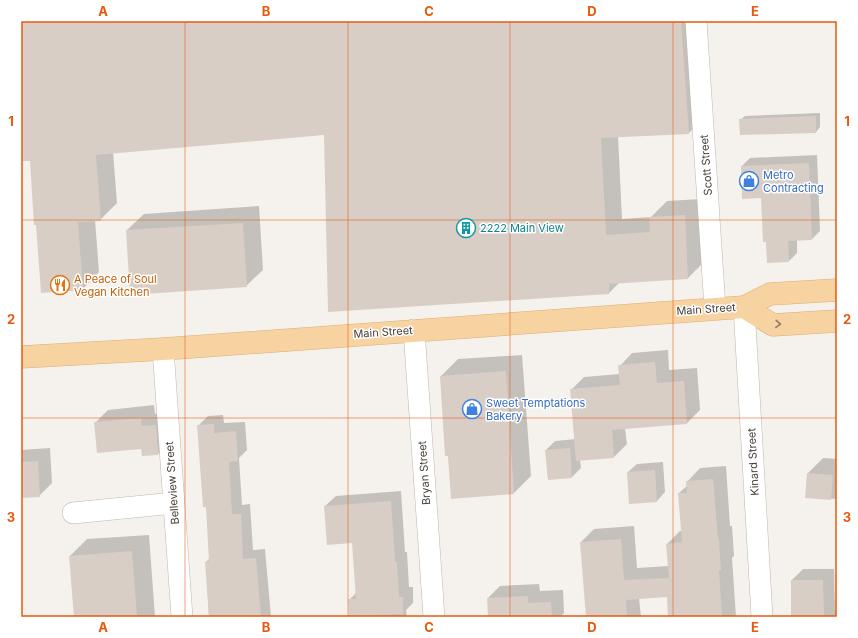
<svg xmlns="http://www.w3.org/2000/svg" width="858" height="638" viewBox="0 0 858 638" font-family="Inter,sans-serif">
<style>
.shadow{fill:#0003}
.building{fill:#d9cec5}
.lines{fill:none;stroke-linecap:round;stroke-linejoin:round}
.minor-casing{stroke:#c0b7af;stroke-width:22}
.primary-casing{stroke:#dcad73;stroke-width:23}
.minor{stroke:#fff;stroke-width:21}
.primary{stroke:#f7d3a2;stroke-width:22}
.oneway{stroke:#8f7b64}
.grid{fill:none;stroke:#e8590c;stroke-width:1;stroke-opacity:0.55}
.labels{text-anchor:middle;stroke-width:3;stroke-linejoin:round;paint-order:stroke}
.street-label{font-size:11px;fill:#49413a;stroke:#fff}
.shop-label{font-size:11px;fill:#366cbe;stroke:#fff;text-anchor:start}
.culture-label{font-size:11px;fill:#0d838f;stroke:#fff;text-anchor:start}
.food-label{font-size:11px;fill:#c56008;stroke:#fff;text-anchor:start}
.neatline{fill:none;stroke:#e8590c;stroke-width:1.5}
.grid-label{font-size:13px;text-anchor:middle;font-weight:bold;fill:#e8590c}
</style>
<rect width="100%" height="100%" fill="#f5f1ec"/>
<!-- shadow -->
<path class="shadow" d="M21 21H698L705 116 689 133 618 136 622 219 651 217 667 201 701 199 704 262 688 278 619 283 609 293 325 134 113 152 117 203 100 220H95L99 272 83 289 31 160H21Z
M820 113V127L816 132 741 134 740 120 745 116Z
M817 155 820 231 812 239H797V253L789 261 768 262 762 197 742 166 750 158Z
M259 206 263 270 246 286 127 230 144 214Z
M668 350 669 370 697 368 700 410 687 423 625 428 627 444 614 457 580 460 581 468 572 477 548 479 546 450 555 441 576 439 571 390 584 377 620 374V366L632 353Z
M522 355 531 476 514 493 452 497 441 376 458 359Z
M154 405 155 414 169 412 171 441 158 454 143 455 142 448 95 423 108 410Z
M223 415 224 423 245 422 247 450 239 458 242 505 250 504 253 550 265 549 271 617H209L206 562 210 558 207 506 198 426 208 416Z
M50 448 52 483 39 496 21 497V450Z
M823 458 837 459V499L807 497 808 473Z
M663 462 665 492 657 501 628 472 637 464Z
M726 466 730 526H732L734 556 732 558 736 617H669L668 596 639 598 641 617H587L581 542 594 529 634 526 637 568 669 566 667 544 680 531H682L679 493 687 486V482L700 468Z
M401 491 405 552H407L409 587H413V603L406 610 407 617H355L350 599 357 592 353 542 325 506 336 496Z
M149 535 155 617H75L70 556 87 539Z
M803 569H834L835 610H837V617H792V580Z
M539 584 540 591 563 590 564 613 560 617H489L488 598 500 586Z"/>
<!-- building -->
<path class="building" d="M21 21H681L689 134 601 138 606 235 650 232 649 217 685 215 688 279 609 284V294L328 312 324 135 96 155 101 221 78 222 83 290 41 293 36 225H34L30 161H21Z
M816 116V133L740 135 739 119Z
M809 163 812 240 788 241 789 262 767 263 766 242H763L761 198 742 199 741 166Z
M243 223 247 287 130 295 126 230Z
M655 362 657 383 684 381 687 424 612 430 614 458 576 461 570 389 620 385 618 365Z
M506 371 514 494 451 499 448 456H445L440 376Z
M141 418 142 426 156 425 158 455 142 456 141 449 97 453 94 422Z
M214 424V433L236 431 238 461 229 462 232 514H241L243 559 256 558 261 617H209L205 562 209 561 206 507H203L197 425Z
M570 448 572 478 548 480 545 450Z
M38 461 40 497 21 498V462Z
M655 470 657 502 629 504 627 472Z
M807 473 833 475 831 500 805 498Z
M713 479 718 539H719L721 570H719L722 616 668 617 667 597 626 600 627 617H586L580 542 621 539 624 580 669 578 666 544 682 542 678 493H687L686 481Z
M391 501 395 562H397L399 597H403V614L349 616 348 599H356L352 543 327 545 324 506Z
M132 551 137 617H74L69 556Z
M791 580H823L824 617H791Z
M528 596V603L551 602 552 617H488L487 598Z"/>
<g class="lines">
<defs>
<path id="minor" d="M696 21 715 308
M744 307 762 617
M414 330 434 617
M163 349 182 617
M73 513 174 503"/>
<path id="primary" d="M744 307 773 325 837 321
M21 357 163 349 744 307 770 294 837 290"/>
</defs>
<!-- minor casing -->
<use href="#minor" class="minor-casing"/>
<!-- primary casing -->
<use href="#primary" class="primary-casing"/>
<!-- minor -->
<use href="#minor" class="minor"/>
<!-- primary -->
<use href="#primary" class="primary"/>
</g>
<!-- one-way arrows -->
<defs><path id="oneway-chevron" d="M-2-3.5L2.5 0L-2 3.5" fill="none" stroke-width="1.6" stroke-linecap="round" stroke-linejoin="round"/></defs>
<use class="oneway" href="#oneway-chevron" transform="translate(778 324) rotate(3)"/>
<!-- grid -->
<path class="grid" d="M185 21V617M348 21V617M510 21V617M673 21V617M21 220H837M21 418H837"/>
<!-- icons -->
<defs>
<symbol id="shop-ring" viewBox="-11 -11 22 22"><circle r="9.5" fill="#fff" stroke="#3f7fe0" stroke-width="1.5"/><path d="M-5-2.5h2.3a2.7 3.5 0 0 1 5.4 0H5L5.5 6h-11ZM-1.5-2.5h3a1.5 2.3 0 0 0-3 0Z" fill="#3f7fe0"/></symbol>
<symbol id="building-ring" viewBox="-11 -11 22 22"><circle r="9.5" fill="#fff" stroke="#0f9aa8" stroke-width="1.5"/><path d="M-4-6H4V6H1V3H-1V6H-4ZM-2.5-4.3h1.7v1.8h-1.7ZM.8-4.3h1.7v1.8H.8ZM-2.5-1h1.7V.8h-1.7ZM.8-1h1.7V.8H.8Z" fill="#0f9aa8"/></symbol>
<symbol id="restaurant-ring" viewBox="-11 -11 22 22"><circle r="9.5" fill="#fff" stroke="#e8710a" stroke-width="1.5"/><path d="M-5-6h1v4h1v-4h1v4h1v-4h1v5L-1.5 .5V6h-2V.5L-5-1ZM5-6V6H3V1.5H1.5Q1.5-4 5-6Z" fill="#e8710a"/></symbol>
</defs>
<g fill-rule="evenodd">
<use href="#shop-ring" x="738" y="170" width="22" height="22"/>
<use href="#building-ring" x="455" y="217" width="22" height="22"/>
<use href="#restaurant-ring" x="49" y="274" width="22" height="22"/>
<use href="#shop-ring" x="461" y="398" width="22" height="22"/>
</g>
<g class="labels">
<!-- street labels -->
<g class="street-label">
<text transform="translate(706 165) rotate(-94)" y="4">Scott Street</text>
<text transform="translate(706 309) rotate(-4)" y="4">Main Street</text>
<text transform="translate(383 332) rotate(-4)" y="4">Main Street</text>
<text transform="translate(753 462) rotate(-93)" y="4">Kinard Street</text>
<text transform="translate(424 473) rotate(-94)" y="4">Bryan Street</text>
<text transform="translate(172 483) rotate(-94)" y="4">Belleview Street</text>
</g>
<!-- shop labels -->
<g class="shop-label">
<text x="763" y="179">Metro<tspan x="763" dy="13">Contracting</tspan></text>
<text x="486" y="407">Sweet Temptations<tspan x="486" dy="13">Bakery</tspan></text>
</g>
<!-- culture labels -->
<g class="culture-label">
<text x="480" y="232">2222 Main View</text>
</g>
<!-- food labels -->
<g class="food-label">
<text x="74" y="283">A Peace of Soul<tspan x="74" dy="13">Vegan Kitchen</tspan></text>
</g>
</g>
<!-- border -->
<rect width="858" height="638" fill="none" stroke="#ffffff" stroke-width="44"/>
<rect x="22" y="22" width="814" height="594" class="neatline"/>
<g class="grid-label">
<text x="103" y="16">A</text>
<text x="266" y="16">B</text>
<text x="429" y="16">C</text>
<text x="592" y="16">D</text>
<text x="755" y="16">E</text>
<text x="11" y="126">1</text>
<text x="847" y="126">1</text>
<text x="11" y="324">2</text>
<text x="847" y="324">2</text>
<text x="11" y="522">3</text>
<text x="847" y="522">3</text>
<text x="103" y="632">A</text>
<text x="266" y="632">B</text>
<text x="429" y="632">C</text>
<text x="592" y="632">D</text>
<text x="755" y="632">E</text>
</g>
</svg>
